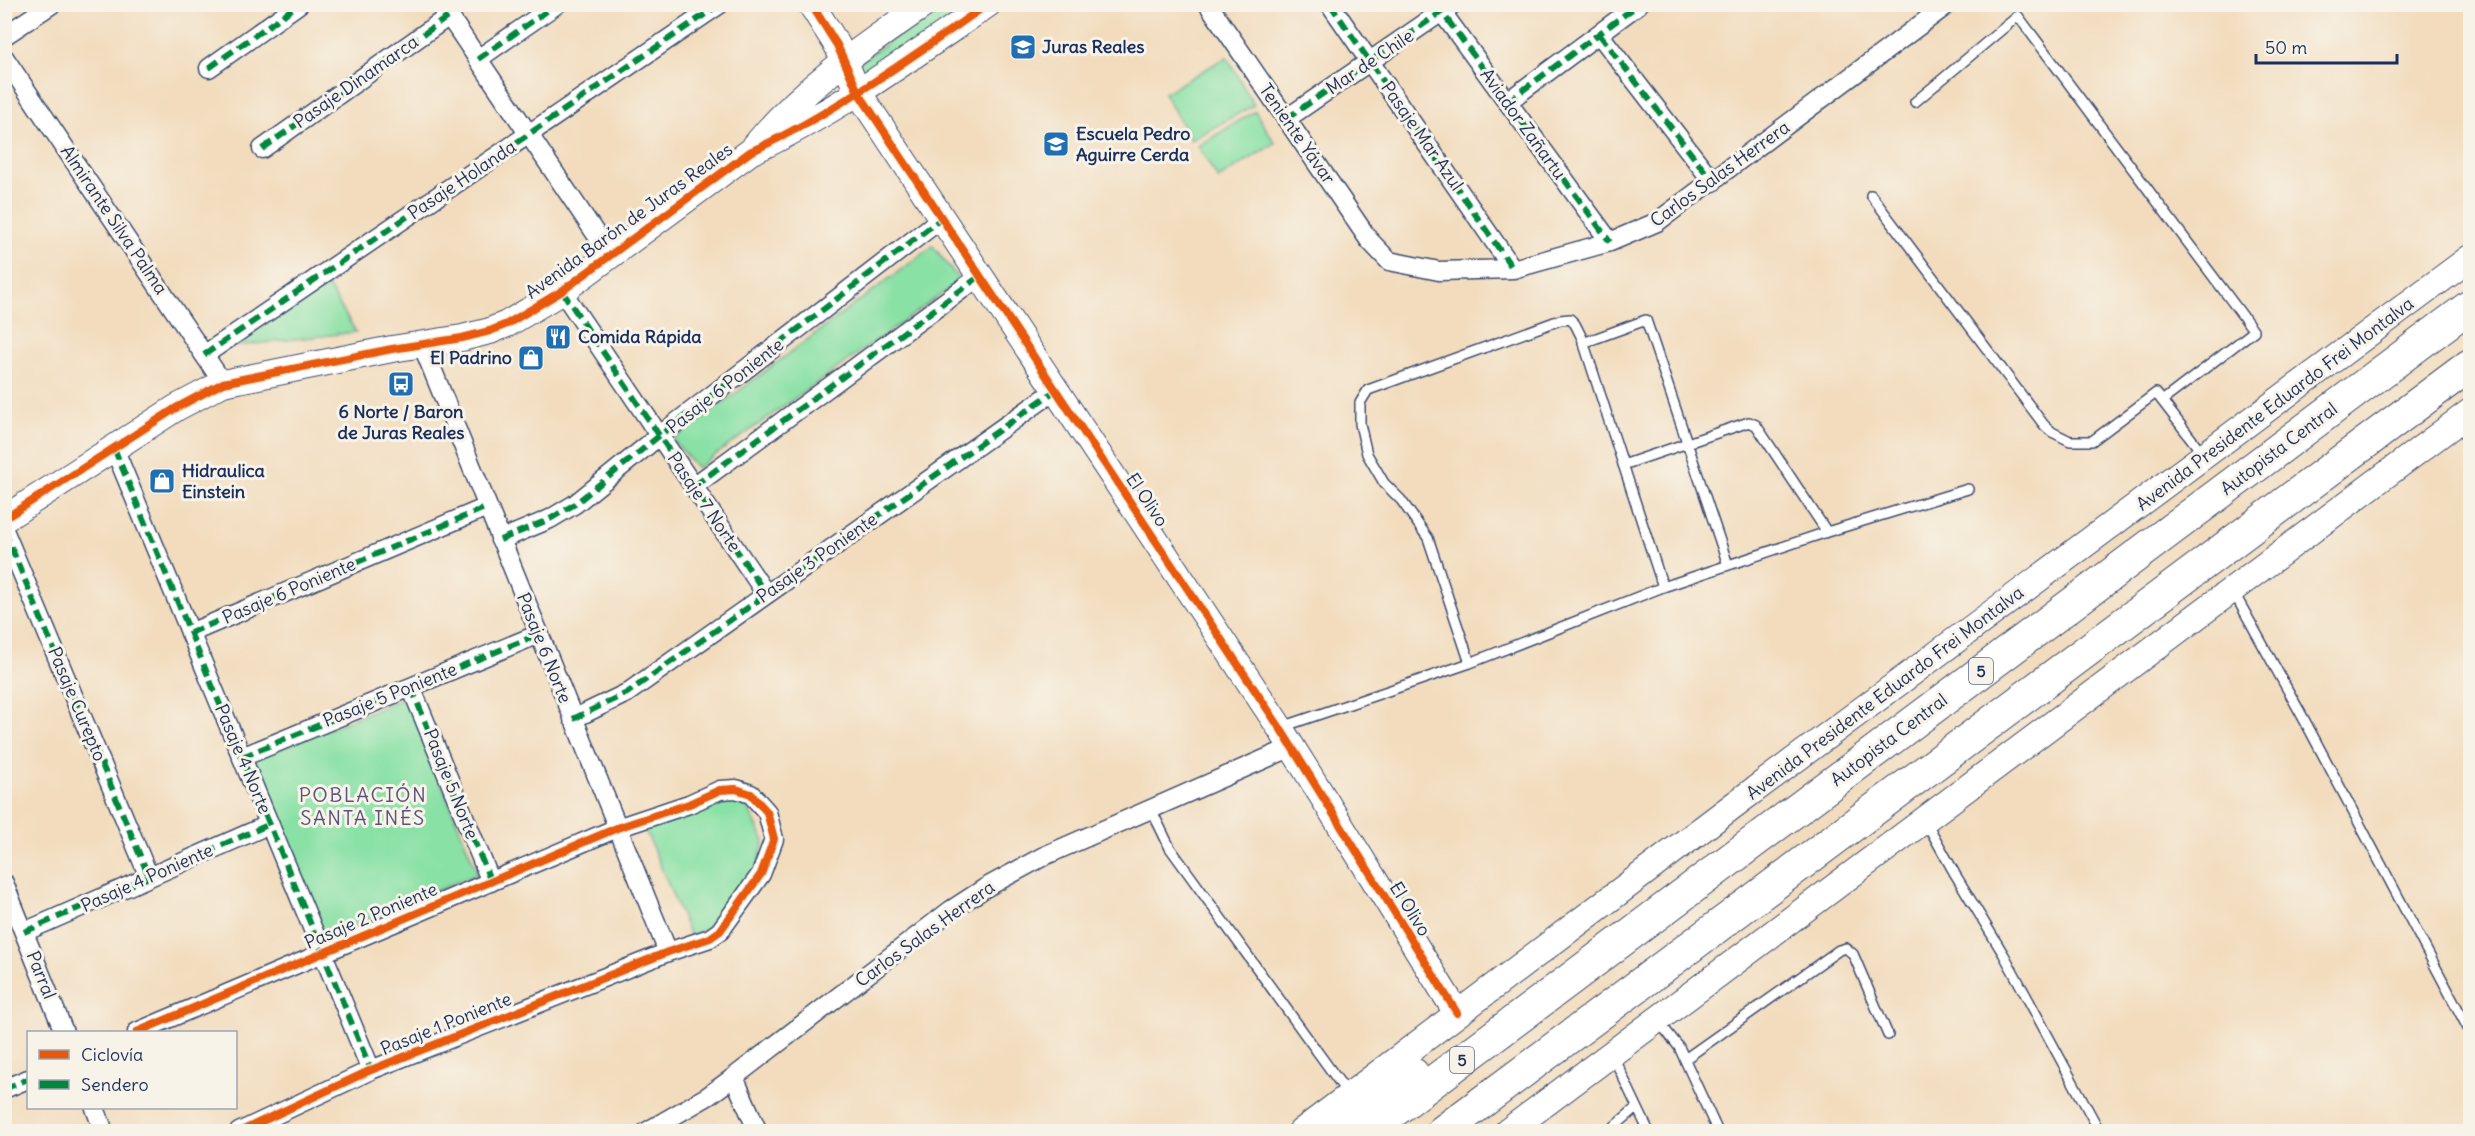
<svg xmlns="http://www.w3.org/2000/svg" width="2475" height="1136" viewBox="0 0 2475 1136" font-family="Delius,sans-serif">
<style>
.green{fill:#89e1a5;stroke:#528882;stroke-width:1.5}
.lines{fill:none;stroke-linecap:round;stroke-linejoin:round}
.lane-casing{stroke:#3b496c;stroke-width:12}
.street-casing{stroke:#3b496c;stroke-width:21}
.secondary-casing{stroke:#3b496c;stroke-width:28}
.highway-casing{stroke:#3b496c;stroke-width:34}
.lane{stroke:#fff;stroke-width:9}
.street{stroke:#fff;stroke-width:18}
.secondary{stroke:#fff;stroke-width:26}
.highway{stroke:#fff;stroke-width:32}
.quiet{stroke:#00873e;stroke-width:6;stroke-dasharray:12 6;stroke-linecap:butt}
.cycleway-casing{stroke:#f7f3e8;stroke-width:11}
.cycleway{stroke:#e8590c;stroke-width:8}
.labels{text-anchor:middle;stroke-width:6;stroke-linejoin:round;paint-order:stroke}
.shield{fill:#f7f3e8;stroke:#5d6a87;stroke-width:1.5}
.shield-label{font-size:16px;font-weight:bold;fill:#1b2f5e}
.poi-label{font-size:18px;font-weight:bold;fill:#1b2f5e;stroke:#f7f3e8;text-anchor:start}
.street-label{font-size:18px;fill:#1b2f5e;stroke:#f7f3e8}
.neighbourhood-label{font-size:20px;letter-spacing:1.5px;fill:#5b537d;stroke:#f7f3e8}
</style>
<rect width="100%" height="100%" fill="#f7f3e8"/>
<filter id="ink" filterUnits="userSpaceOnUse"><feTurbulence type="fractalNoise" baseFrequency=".0167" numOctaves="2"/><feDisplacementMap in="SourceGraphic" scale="12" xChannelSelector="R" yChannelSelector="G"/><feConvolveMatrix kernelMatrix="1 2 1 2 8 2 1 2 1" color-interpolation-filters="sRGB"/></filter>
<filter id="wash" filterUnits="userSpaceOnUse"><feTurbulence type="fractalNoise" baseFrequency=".008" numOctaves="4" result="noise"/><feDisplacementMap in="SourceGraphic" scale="24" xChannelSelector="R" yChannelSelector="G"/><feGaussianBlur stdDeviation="1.35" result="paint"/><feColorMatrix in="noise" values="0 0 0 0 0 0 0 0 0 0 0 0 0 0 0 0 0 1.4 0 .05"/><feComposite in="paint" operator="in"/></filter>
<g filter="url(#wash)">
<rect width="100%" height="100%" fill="#f2dcbd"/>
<!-- green -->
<path class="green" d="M943 5H975L867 79 858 63Z
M1227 57 1254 105 1191 140 1164 93Z
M1255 111 1275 143 1218 179 1198 146Z
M933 246 960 281 697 468 673 440Z
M328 286 356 332 228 347Z
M406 697 478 874 324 936 253 760Z
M729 796 748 808 764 841 756 873 721 923 690 936 644 827Z"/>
</g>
<g filter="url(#ink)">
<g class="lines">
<defs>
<path id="lane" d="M1915 102 2018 16 2254 331 2162 401
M1871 195 2044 425 2052 432 2070 441H2092L2156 393 2203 454
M1583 343 1646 320 1728 565
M2460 423 2470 443
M1623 465 1749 422 1756 425 1827 532
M2233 591 2306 723 2470 1032
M1470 663 1428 538 1401 500 1384 483 1367 454 1360 424V403L1368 390 1560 320 1570 319 1575 324 1582 338 1663 587
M1282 727 1470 663 1663 587 1827 532 1968 489
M1151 809 1170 848 1348 1094
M1926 822 1955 874 2004 955 2100 1132
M1658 1021 1679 1047 1718 1132
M1613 1056 1649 1132
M1685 1059 1839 950 1846 948 1853 954 1888 1035
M1608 1132 1637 1107"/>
<path id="street" d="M441 4 610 255
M1208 4 1369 240 1389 261 1439 271 1513 269 1610 242 1657 222 1948 4
M1330 4 1513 269
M1436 4 1610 242
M1599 34 1713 182
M4 36 52 4
M4 57 223 383
M478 59 557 4
M209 68 299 4
M1507 102 1639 4
M1286 119 1453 4
M262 149 449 16
M562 291 766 594
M422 344 668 952
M204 355 720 4
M114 448 371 1070
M694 486 980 276
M4 530 149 877
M500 540 550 519 575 504 659 436 942 218
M190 633 487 507
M411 687 491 882
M573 719 627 693 1056 390
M242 757 539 634
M4 883 64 1032
M24 932 270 824
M137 1032 617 828 689 804 720 790 736 789 751 794 767 812 774 839 761 874 720 931 710 938 668 952 371 1070 239 1132
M734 1077 758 1132
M4 1089 28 1079
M95 1108 104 1132
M646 1132 708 1096 734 1077 951 910 985 888 1044 856 1292 747"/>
<path id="secondary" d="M811 4 837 45 858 92 1280 728 1457 1013
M755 146C803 87 863 47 925 4
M4 519 176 408 223 383 392 349 462 338 490 331 507 324 562 291 750 152C835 113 911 57 988 4
M1301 1132 1738 802 2470 258
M1507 1132 2470 412"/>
<path id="highway" d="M1321 1132 1413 1074
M1366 1132 2470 306
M1442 1132 2470 365"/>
</defs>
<!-- lane casing -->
<use href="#lane" class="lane-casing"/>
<!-- street casing -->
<use href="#street" class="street-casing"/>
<!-- secondary casing -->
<use href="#secondary" class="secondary-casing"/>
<!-- highway casing -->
<use href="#highway" class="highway-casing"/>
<!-- lane -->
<use href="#lane" class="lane"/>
<!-- street -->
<use href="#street" class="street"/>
<!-- secondary -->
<use href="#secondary" class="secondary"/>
<!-- highway -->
<use href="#highway" class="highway"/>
<!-- quiet -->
<path class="quiet" d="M1330 4 1513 269
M1436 4 1610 242
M1599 34 1713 182
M478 59 557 4
M209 68 299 4
M1507 102 1639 4
M1286 119 1453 4
M262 149 449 16
M562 291 766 594
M204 355 720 4
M114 448 371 1070
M694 486 980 276
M4 530 149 877
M500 540 550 519 575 504 659 436 942 218
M190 633 487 507
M411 687 491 882
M573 719 627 693 1056 390
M242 757 539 634
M24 932 270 824
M4 1089 28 1079"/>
<defs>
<path id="cycleway" d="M811 4 837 45 858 92 1280 728 1457 1013
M4 519 176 408 223 383 392 349 462 338 490 331 507 324 562 291 750 152C835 113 911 57 988 4
M137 1032 617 828 689 804 720 790 736 789 751 794 767 812 774 839 761 874 720 931 710 938 668 952 371 1070 239 1132"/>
</defs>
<!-- cycleway casing -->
<use href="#cycleway" class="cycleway-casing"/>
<!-- cycleway -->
<use href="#cycleway" class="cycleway"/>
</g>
</g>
<!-- icons -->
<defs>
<symbol id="school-square" viewBox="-11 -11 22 22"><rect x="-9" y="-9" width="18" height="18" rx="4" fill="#1f6fb2" stroke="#f7f3e8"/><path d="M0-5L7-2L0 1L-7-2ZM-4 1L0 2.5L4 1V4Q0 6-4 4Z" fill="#fff"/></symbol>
<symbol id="restaurant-square" viewBox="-11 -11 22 22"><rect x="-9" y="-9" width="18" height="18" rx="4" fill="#1f6fb2" stroke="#f7f3e8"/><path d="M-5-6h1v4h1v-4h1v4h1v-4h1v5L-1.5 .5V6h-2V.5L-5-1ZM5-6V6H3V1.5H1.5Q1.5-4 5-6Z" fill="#fff"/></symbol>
<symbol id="shop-square" viewBox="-11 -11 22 22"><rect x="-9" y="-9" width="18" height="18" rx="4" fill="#1f6fb2" stroke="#f7f3e8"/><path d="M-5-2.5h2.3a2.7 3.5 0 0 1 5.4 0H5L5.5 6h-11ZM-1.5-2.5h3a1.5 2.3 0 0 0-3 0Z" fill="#fff"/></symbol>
<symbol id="bus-square" viewBox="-11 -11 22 22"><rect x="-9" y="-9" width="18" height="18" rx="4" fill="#1f6fb2" stroke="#f7f3e8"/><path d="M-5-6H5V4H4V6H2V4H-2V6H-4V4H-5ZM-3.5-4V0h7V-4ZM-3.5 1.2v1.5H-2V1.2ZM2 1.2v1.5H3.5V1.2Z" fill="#fff"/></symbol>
</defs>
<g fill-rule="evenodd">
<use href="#school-square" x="1008" y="32" width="30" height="30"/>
<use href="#school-square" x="1041" y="129" width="30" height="30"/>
<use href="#restaurant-square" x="543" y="322" width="30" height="30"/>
<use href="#shop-square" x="516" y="343" width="30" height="30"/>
<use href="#bus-square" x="386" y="369" width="30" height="30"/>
<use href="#shop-square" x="147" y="466" width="30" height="30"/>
</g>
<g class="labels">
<!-- shield labels -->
<g class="shield">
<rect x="1969" y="658" width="24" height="26" rx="4.5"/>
<rect x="1450" y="1047" width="24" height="26" rx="4.5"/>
</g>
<g class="shield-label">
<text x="1981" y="677">5</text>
<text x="1462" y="1066">5</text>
</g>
<!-- poi labels -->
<g class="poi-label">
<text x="1042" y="53">Juras Reales</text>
<text x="1076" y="140">Escuela Pedro<tspan x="1076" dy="21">Aguirre Cerda</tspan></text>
<text x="578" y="343">Comida Rápida</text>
<text x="512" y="364" text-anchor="end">El Padrino</text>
<text x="401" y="418" text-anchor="middle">6 Norte / Baron<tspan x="401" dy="21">de Juras Reales</tspan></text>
<text x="182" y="477">Hidraulica<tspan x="182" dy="21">Einstein</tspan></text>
</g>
<!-- street labels -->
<g class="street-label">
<text transform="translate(1370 62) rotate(-34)" y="6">Mar de Chile</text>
<text transform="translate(356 82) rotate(-35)" y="6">Pasaje Dinamarca</text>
<text transform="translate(1523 124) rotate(54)" y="6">Aviador Zañartu</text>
<text transform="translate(1297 134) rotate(55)" y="6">Teniente Yávar</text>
<text transform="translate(1422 136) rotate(55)" y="6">Pasaje Mar Azul</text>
<text transform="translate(1720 174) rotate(-36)" y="6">Carlos Salas Herrera</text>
<text transform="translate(462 180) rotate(-34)" y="6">Pasaje Holanda</text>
<text transform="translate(114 220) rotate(56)" y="6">Almirante Silva Palma</text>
<text transform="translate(629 221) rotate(-36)" y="6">Avenida Barón de Juras Reales</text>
<text transform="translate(725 386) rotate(-38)" y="6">Pasaje 6 Poniente</text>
<text transform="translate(2275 404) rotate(-37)" y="6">Avenida Presidente Eduardo Frei Montalva</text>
<text transform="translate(2279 449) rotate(-37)" y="6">Autopista Central</text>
<text transform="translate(1147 500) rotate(56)" y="6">El Olivo</text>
<text transform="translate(704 502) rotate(56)" y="6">Pasaje 7 Norte</text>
<text transform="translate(817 558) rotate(-35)" y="6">Pasaje 3 Poniente</text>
<text transform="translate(289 591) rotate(-23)" y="6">Pasaje 6 Poniente</text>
<text transform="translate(544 648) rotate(68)" y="6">Pasaje 6 Norte</text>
<text transform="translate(1885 693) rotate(-37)" y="6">Avenida Presidente Eduardo Frei Montalva</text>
<text transform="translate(390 695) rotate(-22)" y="6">Pasaje 5 Poniente</text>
<text transform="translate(77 704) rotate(67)" y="6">Pasaje Curepto</text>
<text transform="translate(1889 740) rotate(-37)" y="6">Autopista Central</text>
<text transform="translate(243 759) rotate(67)" y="6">Pasaje 4 Norte</text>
<text transform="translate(451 784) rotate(68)" y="6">Pasaje 5 Norte</text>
<text transform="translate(147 878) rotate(-24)" y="6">Pasaje 4 Poniente</text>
<text transform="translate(1410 909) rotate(58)" y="6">El Olivo</text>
<text transform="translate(371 916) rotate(-23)" y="6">Pasaje 2 Poniente</text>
<text transform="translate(925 934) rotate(-36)" y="6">Carlos Salas Herrera</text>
<text transform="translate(41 975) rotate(68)" y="6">Parral</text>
<text transform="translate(446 1024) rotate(-22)" y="6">Pasaje 1 Poniente</text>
</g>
<!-- neighbourhood labels -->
<g class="neighbourhood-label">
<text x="363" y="802">POBLACIÓN<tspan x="363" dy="23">SANTA INÉS</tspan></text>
</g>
</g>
<!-- margin -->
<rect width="2475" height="1136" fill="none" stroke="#f7f3e8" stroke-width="24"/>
<!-- legend -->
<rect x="27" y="1031" width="210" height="78" fill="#f7f3e8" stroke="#9fa5b1" stroke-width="1.5"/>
<rect x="39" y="1050" width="30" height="9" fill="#e8590c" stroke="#9fa5b1" stroke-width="1.5"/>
<text x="81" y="1061" font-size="18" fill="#1b2f5e">Ciclovía</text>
<rect x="39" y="1080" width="30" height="9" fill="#00873e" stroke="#9fa5b1" stroke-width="1.5"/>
<text x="81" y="1091" font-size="18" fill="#1b2f5e">Sendero</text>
<!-- scale -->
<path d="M2256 54v9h141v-9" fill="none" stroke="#1b2f5e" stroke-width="3"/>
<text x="2265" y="54" font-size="18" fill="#1b2f5e" stroke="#f7f3e8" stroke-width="4.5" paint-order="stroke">50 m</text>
</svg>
